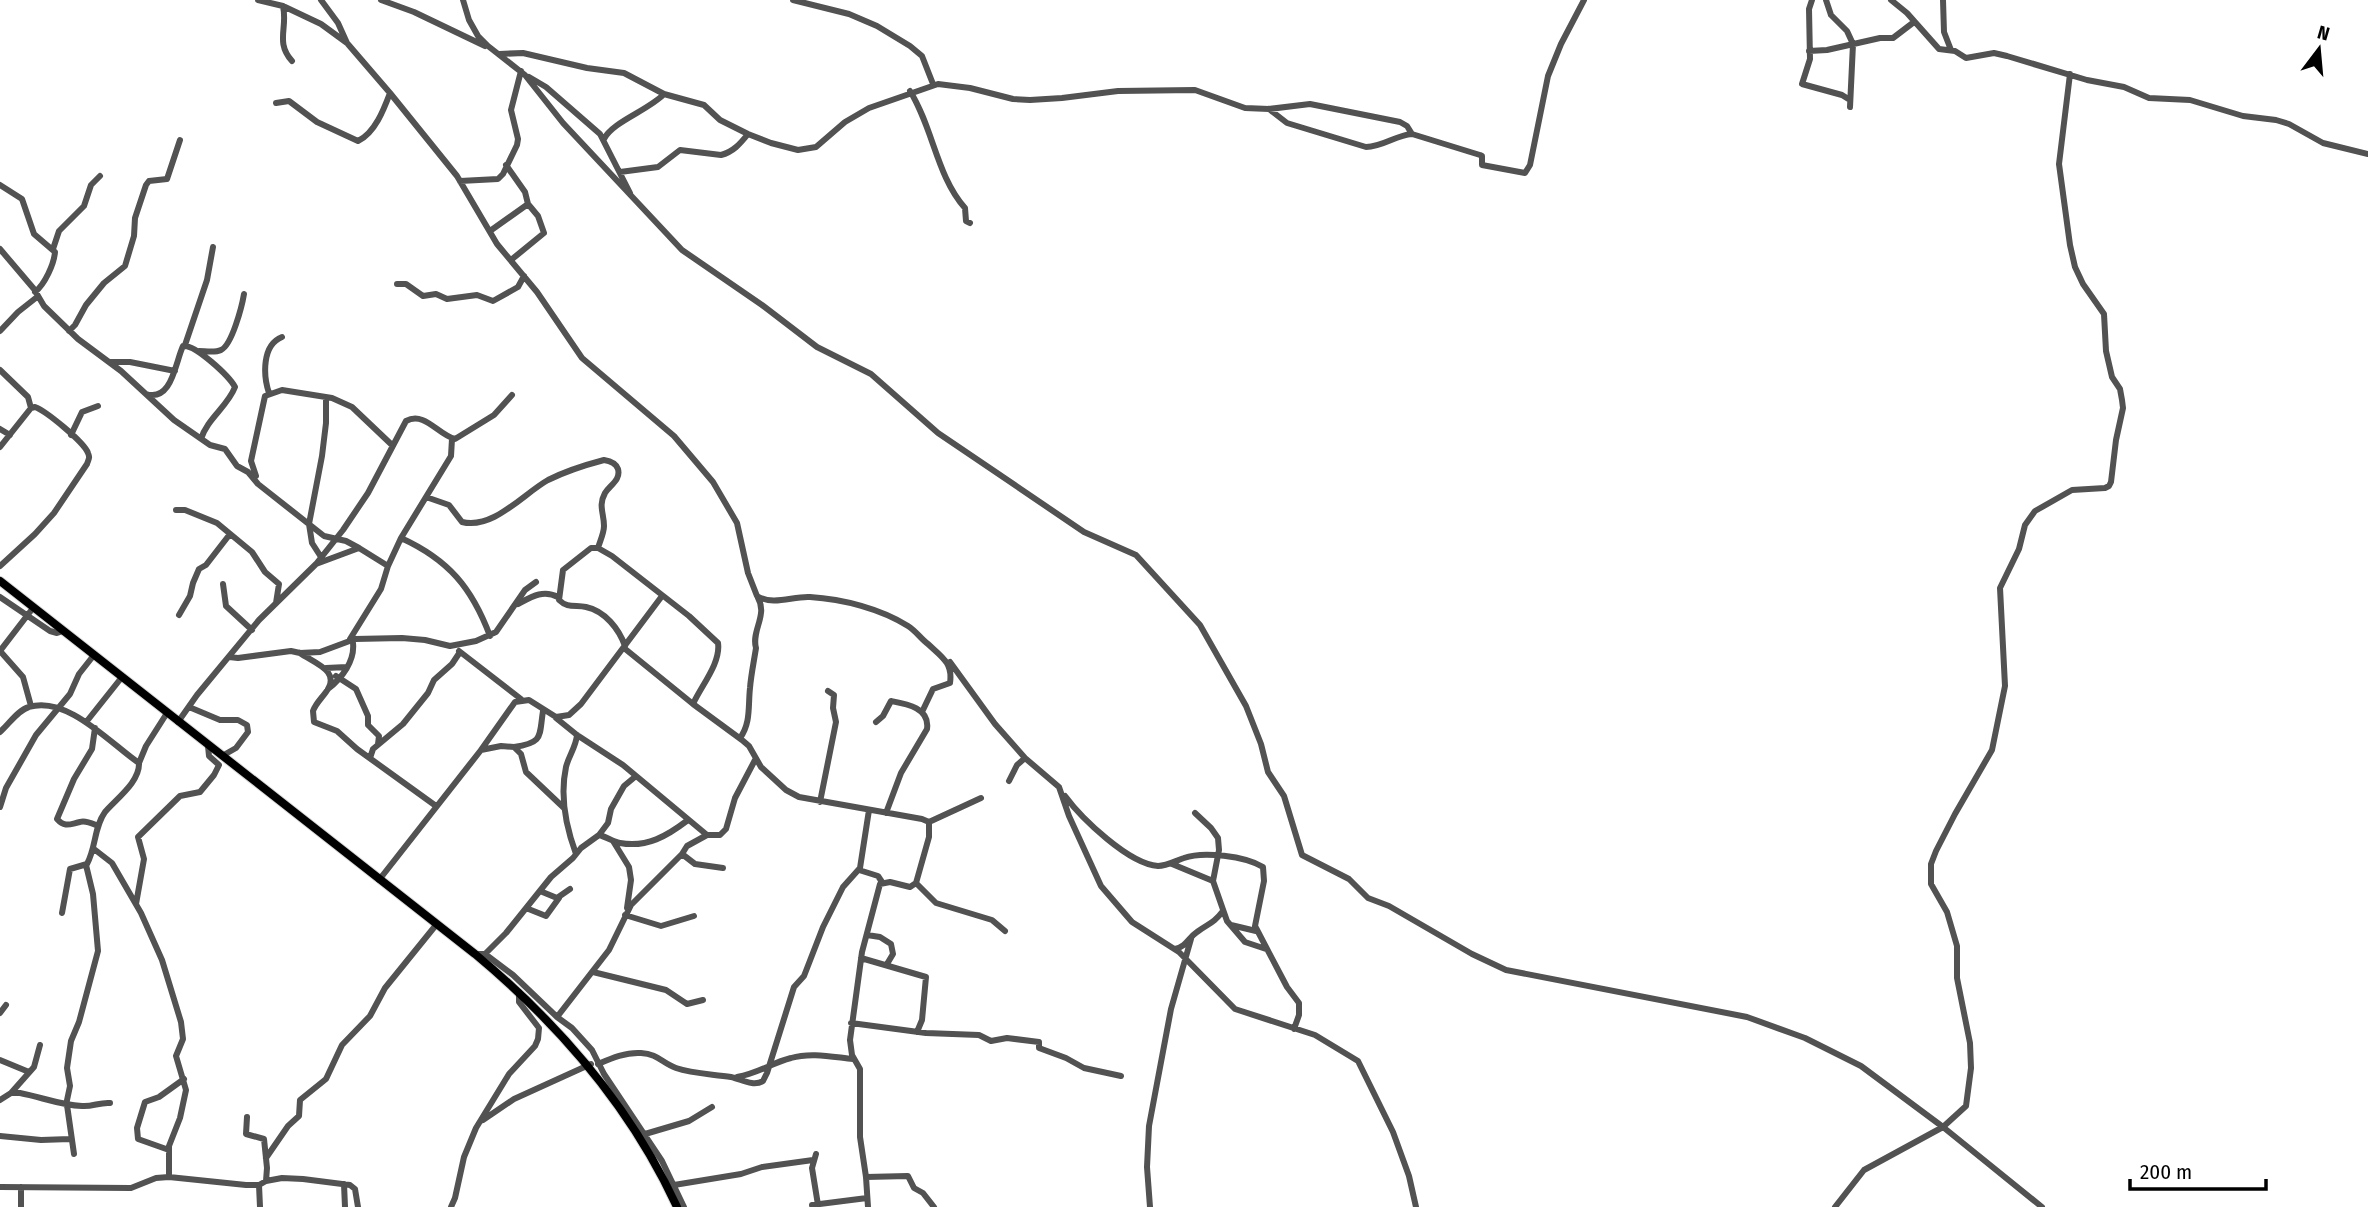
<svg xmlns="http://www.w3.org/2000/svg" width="2368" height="1207" viewBox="0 0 2368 1207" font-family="'Fira Sans Condensed',sans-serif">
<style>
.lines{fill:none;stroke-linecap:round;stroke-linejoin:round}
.major-casing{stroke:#dbdbdb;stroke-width:10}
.minor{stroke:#525252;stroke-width:6}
.major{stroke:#000;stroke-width:8}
</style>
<rect width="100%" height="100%" fill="#fff"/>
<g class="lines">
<defs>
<path id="major" d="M0 581 475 954C559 1024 631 1107 677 1207"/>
</defs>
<!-- major casing -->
<use href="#major" class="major-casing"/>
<!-- minor -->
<path class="minor" d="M258 0 283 6 321 24 347 43 390 93 457 176 497 244 537 292 582 358 674 436 713 482 737 523 748 573 757 596C774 606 792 596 810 597 843 599 881 609 908 626 916 631 921 639 928 644 942 657 953 663 950 683L933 689 922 712
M321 0 338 23 347 43
M381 0 414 12 485 46
M463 0 469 20 478 36 488 46 525 75 563 123 682 250 762 305 817 347 871 374 938 433 1084 532 1136 555 1200 625 1246 706 1261 744 1268 772 1284 796 1302 855 1349 879 1368 898 1389 906 1472 954 1506 970 1747 1017 1805 1038 1861 1066 1943 1127 2042 1207
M793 0 849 14 877 26 910 46 922 56 933 84
M1812 0 1809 9 1810 59 1802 84 1842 95 1850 100
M1826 0 1831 15 1847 31 1853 44 1850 107
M1891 0 1907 13 1939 49 1955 51 1966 58 1994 53 2007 56 2087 80 2124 87 2149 98 2190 100 2243 116 2276 120 2289 124 2323 143 2368 154
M1943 0 1944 32 1951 50
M283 6C288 28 275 42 292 61
M1809 51 1827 50 1880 38H1893L1914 22
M499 54 523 53 587 68 624 73 664 94 704 105 720 120 748 134 771 143 798 150 816 147 845 122 869 108 938 84 970 88 1013 99 1030 100 1062 98 1118 91 1195 90 1245 108 1269 109 1310 104 1400 122 1407 126 1412 134 1480 155 1482 156V165L1525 173 1530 165 1548 76 1561 44 1584 0
M529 77 546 87 600 134 630 193
M910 91C933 128 937 177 965 208L966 221 970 223
M276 103 289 101 317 122 358 141C375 133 384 109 390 93
M1269 109 1287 123 1366 147C1383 147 1396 135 1412 134
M604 139C612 122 649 110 664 94
M620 172 658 167 680 150 721 155C733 152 740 144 748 134
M460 181 498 179 503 174 517 145 518 139 511 110 521 71
M0 185 22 199 34 234 55 252C54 264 45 284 35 292
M490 231 528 204 525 192 506 165
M0 249 34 289 44 306 78 339 121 371 174 420 210 445 225 449 237 466 248 472 258 484 324 536 346 541 359 548
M53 249 59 231 84 206 91 185 100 176
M511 260 544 233 538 216 528 204
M397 284H406L423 296 436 294 447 299 477 295 493 301 518 287 524 276
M0 331 18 312 37 297
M69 331 75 325 86 305 104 283 125 266 134 236 135 218 146 185 149 181 167 179 180 140
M185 345 207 280 213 247
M199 351C205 351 215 353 221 350 232 345 242 306 244 294
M110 362H130L175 371
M0 370 28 397 31 408
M269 393C263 375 262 345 282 337
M146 394C172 402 175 363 183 346 195 344 229 376 235 387 228 406 207 419 201 439
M0 429 10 435
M71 435 82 412 98 406
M0 447 31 408 35 407C46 411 84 442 88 453 90 458 89 458 87 464L54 513 35 534 0 566
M256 476 251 461 265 396 282 390 332 398 352 407 392 445
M426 497 449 505 462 522C493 530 523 494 548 480 566 471 585 465 604 460 610 461 616 463 618 469 621 480 610 485 605 493 598 506 604 513 604 526 604 533 600 541 598 548
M176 510H185L217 523 252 552 265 572 279 584 276 603
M401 538C449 560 472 588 490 636
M321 557 312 543 309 524 322 456 326 423V398
M316 564 359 548 388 566
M223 584 226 606 252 630
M0 597 50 631 57 633 63 631
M518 604C531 597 543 589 558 597
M179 615 190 596 193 583 199 569 206 565 230 534
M625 646C619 629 605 611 586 607 575 605 567 608 559 600L563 570 591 548H598L612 556 689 616 718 643C721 663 701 686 693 704
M624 648 693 704 742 740 749 746 761 767 786 790 799 797 922 819 929 822V837L916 883 936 903 992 920 1005 931
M0 651 23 677 31 706
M0 651 33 608
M459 651 521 699
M300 653C314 663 342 671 326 692 321 699 316 703 313 711L314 722 337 731 357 749 436 806
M229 657 238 658 291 651 300 653 320 652 355 639 402 638 425 640 450 646 476 641 496 632 525 590 536 582
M950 662 995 724 1025 758
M326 668 347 667
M336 676 356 689 368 716V725L379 736 378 744
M328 689C342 678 355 661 353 643L350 639 381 589 388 566 401 538 451 456 452 439
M189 707 220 720H238L247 725 248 732 236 748 222 756
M556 718 577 735 623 765 707 835H720L726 829 735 798 755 760
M87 721 122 677
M178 722 197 695 259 620 316 564 343 530 368 493 406 421C425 411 438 435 455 439L494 415 512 395
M876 722 883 716 891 701C907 704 930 708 927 729L901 773 886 813
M95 728 92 749 74 779 57 819C65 828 70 824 80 822 86 820 93 824 98 826
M0 732C9 724 18 710 29 707 67 695 111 744 139 763 140 782 116 799 105 812 94 827 96 848 87 864L70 869 62 913
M740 738C751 723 748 706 750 688 751 675 754 661 756 648 751 631 768 615 758 598
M514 747C544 743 539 736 543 711
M481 750 501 746 514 747 521 754 526 772 564 808
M370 758 373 749 403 724 428 693 434 680 452 664 460 652
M139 763 146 746 167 713
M1009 781 1017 765 1025 758 1059 787 1069 816 1101 886 1132 922 1179 952 1235 1009 1315 1035 1358 1061 1393 1132 1409 1176 1416 1207
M1065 796C1082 819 1129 864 1158 866 1167 866 1175 861 1184 858 1203 851 1245 856 1263 867L1264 881 1255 926 1287 987 1299 1003V1015L1294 1029
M820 802 836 722 833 708 834 695 828 691
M0 807 6 788 36 735 70 694 79 674 94 655
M1195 813 1211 828 1218 838 1219 850 1213 881 1227 921 1245 942 1266 949
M929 822 981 798
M599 835C607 837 613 842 620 843 647 848 667 836 688 820
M613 841 629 867 631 880 627 908
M94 849 112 863 141 913 162 960 181 1022 183 1039 176 1056 186 1090 180 1118 169 1146V1177
M576 854C566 827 560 795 566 767 569 755 576 747 577 735
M682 854 695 864 723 868
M1172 864 1213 881
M859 870 878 876 882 882
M379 880 481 750 515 702 529 700 556 717 569 715 581 704 662 596
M540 891 557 898 570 889
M136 904 144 859 138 837 180 796 200 792 214 775 219 765 209 756 208 746
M526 908 546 916 559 898
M625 915 661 926 694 916
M1231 925 1256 931
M867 935 880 937 891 944 893 954 887 964
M1175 949C1187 946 1188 938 1197 932 1209 923 1213 924 1223 911
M475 954H485L513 975 557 1017 572 1028 592 1050 604 1074 662 1161 684 1207
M485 954 506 933 551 877 573 858 581 848 599 835 608 823 611 809 624 786 636 776
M861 958 926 977 922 1020 917 1032
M593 972 666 990 687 1004 703 1000
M0 1013 6 1005
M557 1017 609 950 631 905 682 854 687 846 707 835
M851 1023 926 1033 979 1035 991 1041 1007 1038 1039 1042V1048L1066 1058 1084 1068 1121 1076
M0 1060 29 1072
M598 1064C612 1058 626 1052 641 1053 658 1054 662 1063 676 1068 693 1074 713 1074 731 1077 741 1079 753 1087 763 1081L767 1073 794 987 804 976 823 927 843 887 860 868 869 810
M737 1077C760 1073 771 1063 791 1058 811 1052 833 1057 853 1059
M11 1093 34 1067 40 1045
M0 1100 11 1093H20C41 1097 60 1105 82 1106 92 1107 100 1102 110 1103
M66 1105 70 1086 67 1068 71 1041 79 1022 98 951 93 894 86 865
M67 1105 74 1154
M247 1117 246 1134 264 1139 267 1168 266 1181
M483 1120 514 1099 591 1064
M645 1134 689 1121 712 1107
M0 1136 41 1140 70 1139
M169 1150 138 1139 137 1128 145 1102 159 1097 184 1079
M816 1154 812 1168 818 1205
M266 1158 288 1126 299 1116 300 1100 326 1079 342 1045 370 1016 385 988 436 925
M866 1177 908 1176 914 1188 923 1193 934 1207
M344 1184 345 1207
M259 1185 260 1207
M674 1185 741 1174 762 1167 813 1160
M0 1187 131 1188 156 1178 169 1177 246 1185H259L266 1181 282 1178 303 1179 350 1185 355 1189 358 1207
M21 1187V1207
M812 1205 867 1198
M451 1207 455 1198 464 1157 476 1128 509 1074 535 1046 538 1039 539 1028 519 1002V992
M868 1207 866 1177 860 1137V1069L852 1055 850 1040 862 952 880 884 890 882 910 887 916 883
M1150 1207 1147 1167 1149 1126 1171 1009 1191 939
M1835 1207 1864 1170 1943 1127 1966 1106 1971 1068 1970 1043 1957 978V946L1947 912 1931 884V864L1936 851 1955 814 1992 750 2005 686 2000 588 2019 549 2025 525 2035 511 2072 490 2105 488 2109 486 2111 482 2116 440 2123 408 2122 400 2120 389 2112 377 2106 351 2104 314 2083 284 2075 267 2070 245 2059 164 2070 74"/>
<!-- major -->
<use href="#major" class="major"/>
</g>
<!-- north arrow -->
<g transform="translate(2319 49) rotate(16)" stroke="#ffffff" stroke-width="5" paint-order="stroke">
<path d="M0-5L12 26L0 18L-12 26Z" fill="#000000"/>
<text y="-10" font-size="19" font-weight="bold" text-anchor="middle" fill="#000000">N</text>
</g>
<!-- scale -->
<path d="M2130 1179v10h136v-10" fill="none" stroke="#000000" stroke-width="3.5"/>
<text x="2140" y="1179" font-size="21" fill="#000000" stroke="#ffffff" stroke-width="5" paint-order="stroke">200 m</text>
</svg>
